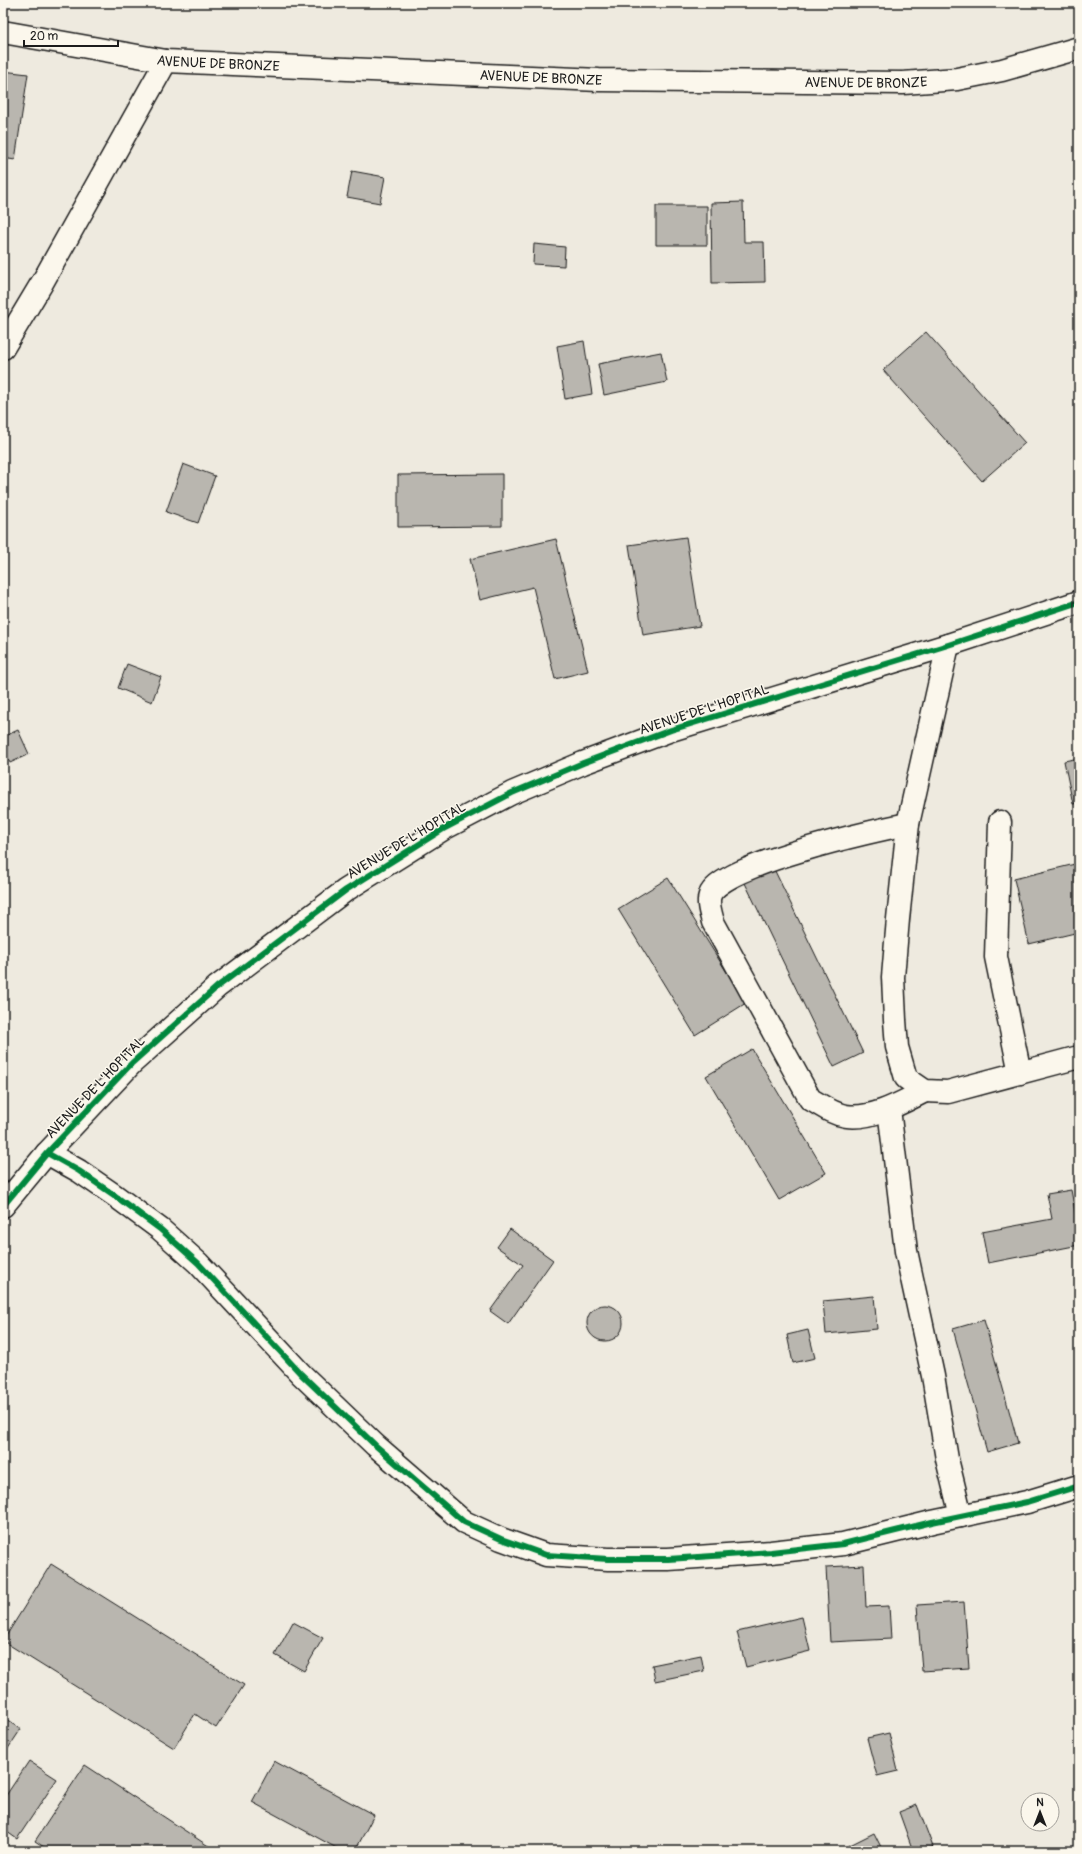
<svg xmlns="http://www.w3.org/2000/svg" width="1082" height="1854" viewBox="0 0 1082 1854" font-family="Pangolin,sans-serif">
<style>
.building{fill:#b9b6af;stroke:#1c1c1c}
.lines{fill:none;stroke-linecap:round;stroke-linejoin:round}
.minor-casing{stroke:#1c1c1c;stroke-width:25}
.minor{stroke:#fbf7ec;stroke-width:22}
.cycleway-casing{stroke:#fbf7ec;stroke-width:8}
.cycleway{stroke:#00873e;stroke-width:6}
.labels{text-anchor:middle;stroke-width:3;stroke-linejoin:round;paint-order:stroke}
.street-label{font-size:14px;fill:#1c1c1c;stroke:#fbf7ec}
</style>
<rect width="100%" height="100%" fill="#eeeadf"/>
<filter id="ink" filterUnits="userSpaceOnUse"><feTurbulence type="fractalNoise" baseFrequency=".025" numOctaves="2"/><feDisplacementMap in="SourceGraphic" scale="8" xChannelSelector="R" yChannelSelector="G"/><feConvolveMatrix kernelMatrix="1 2 1 2 8 2 1 2 1" color-interpolation-filters="sRGB"/></filter>
<g filter="url(#ink)">
<!-- building -->
<path class="building" d="M3 71 28 74 15 160 3 158Z
M352 171 385 177 380 203 347 197Z
M743 202 744 242H764L765 282 712 283 711 203Z
M656 206H707V245H656Z
M534 244 565 247 564 266 533 264Z
M926 332 1025 443 982 481 883 370Z
M584 341 592 394 565 399 557 346Z
M661 352 667 382 604 395 598 364Z
M183 464 215 476 198 523 166 512Z
M502 474V526L398 527V475Z
M686 537 700 626 643 635 629 545Z
M556 539 588 671 555 679 533 587 480 600 470 559Z
M127 664 161 677 152 702 118 688Z
M18 730 29 754 10 763 3 748V737Z
M1079 758V803L1073 804 1064 761Z
M1079 863V932L1029 944 1014 879Z
M773 867 863 1053 834 1067 744 881Z
M668 878 746 1003 695 1035 618 909Z
M752 1049 826 1173 779 1200 706 1076Z
M1071 1190 1079 1233V1245L988 1263 982 1232 1052 1219 1047 1194Z
M510 1229 553 1260 508 1324 490 1311 523 1265 497 1247Z
M874 1296 877 1329 826 1334 823 1301Z
M587 1323a18 18 0 1 1 36 0a18 18 0 1 1-36 0Z
M984 1320 1018 1443 987 1452 953 1329Z
M808 1330 815 1358 793 1363 787 1335Z
M51 1564 244 1685 216 1728 195 1714 174 1748 3 1641Z
M864 1565 866 1607 889 1606 891 1639 830 1642 826 1567Z
M964 1602 969 1668 922 1671 917 1605Z
M802 1617 810 1651 746 1667 737 1632Z
M293 1622 323 1638 304 1671 275 1655Z
M701 1655 704 1671 655 1681 652 1665Z
M3 1717 21 1729 3 1756Z
M889 1733 898 1771 877 1776 867 1738Z
M29 1761 57 1779 17 1839 3 1829V1800Z
M274 1761 374 1815 355 1851H342L252 1802Z
M85 1765 216 1851H50L35 1841Z
M917 1805 933 1847 923 1851H913L899 1812Z
M874 1833 883 1851H838Z"/>
<g class="lines">
<defs>
<g id="minor">
<path id="s1" d="M3 32 166 61 599 80 903 83 957 79 1002 70 1079 48"/>
<path d="M3 348 42 283 166 61"/>
<path d="M948 645 908 824 898 919 893 977 895 1020 897 1047 906 1078 925 1091 948 1092 1079 1057"/>
<path d="M1000 822 996 957 1020 1073"/>
<path d="M908 824C876 830 720 865 710 895 707 903 711 914 713 922L810 1099C822 1106 833 1114 846 1116 872 1120 903 1102 925 1091"/>
<path d="M889 1109 906 1251 933 1376 947 1459 961 1516"/>
<path d="M47 1153 79 1171 114 1195 160 1229 198 1263 301 1374 375 1445 464 1522 501 1539 546 1555 608 1559H668L771 1552 843 1544 932 1522 1027 1502 1079 1486"/>
<path d="M3 1206 47 1153 132 1063 217 987 346 890 445 828 512 793 583 763 671 730 948 645 1079 602"/>
</g>
</defs>
<!-- minor casing -->
<use href="#minor" class="minor-casing"/>
<!-- minor -->
<use href="#minor" class="minor"/>
<defs>
<path id="cycleway" d="M47 1153 79 1171 114 1195 160 1229 198 1263 301 1374 375 1445 464 1522 501 1539 546 1555 608 1559H668L771 1552 843 1544 932 1522 1027 1502 1079 1486
M3 1206 47 1153 132 1063 217 987 346 890 445 828 512 793 583 763 671 730 948 645 1079 602"/>
</defs>
<!-- cycleway casing -->
<use href="#cycleway" class="cycleway-casing"/>
<!-- cycleway -->
<use href="#cycleway" class="cycleway"/>
</g>
</g>
<g class="labels">
<!-- street labels -->
<g class="street-label">
<text dy="5" stroke="none"><textPath href="#s1" startOffset="218">AVENUE DE BRONZE</textPath></text>
<text dy="5" stroke="none"><textPath href="#s1" startOffset="541">AVENUE DE BRONZE</textPath></text>
<text dy="5" stroke="none"><textPath href="#s1" startOffset="866">AVENUE DE BRONZE</textPath></text>
<text transform="translate(704 709) rotate(-18)" y="5">AVENUE DE L'HOPITAL</text>
<text transform="translate(406 840) rotate(-31)" y="5">AVENUE DE L'HOPITAL</text>
<text transform="translate(95 1087) rotate(-46)" y="5">AVENUE DE L'HOPITAL</text>
</g>
</g>
<!-- margin -->
<rect width="1082" height="1854" fill="none" stroke="#fbf7ec" stroke-width="16"/>
<rect x="8" y="8" width="1066" height="1838" fill="none" stroke="#1c1c1c" stroke-width="1.5" filter="url(#ink)"/>
<!-- north arrow -->
<g transform="translate(1040 1812)"><circle r="19" fill="#fbf7ec" stroke="#a29f99"/>
<path d="M0-3L7 15L0 10L-7 15Z" fill="#1c1c1c"/>
<text y="-6" font-size="11" font-weight="bold" text-anchor="middle" fill="#1c1c1c">N</text>
</g>
<!-- scale -->
<path d="M24 40v6h94v-6" fill="none" stroke="#1c1c1c" stroke-width="2"/>
<text x="30" y="40" font-size="12" fill="#1c1c1c" stroke="#fbf7ec" stroke-width="3" paint-order="stroke">20 m</text>
</svg>
